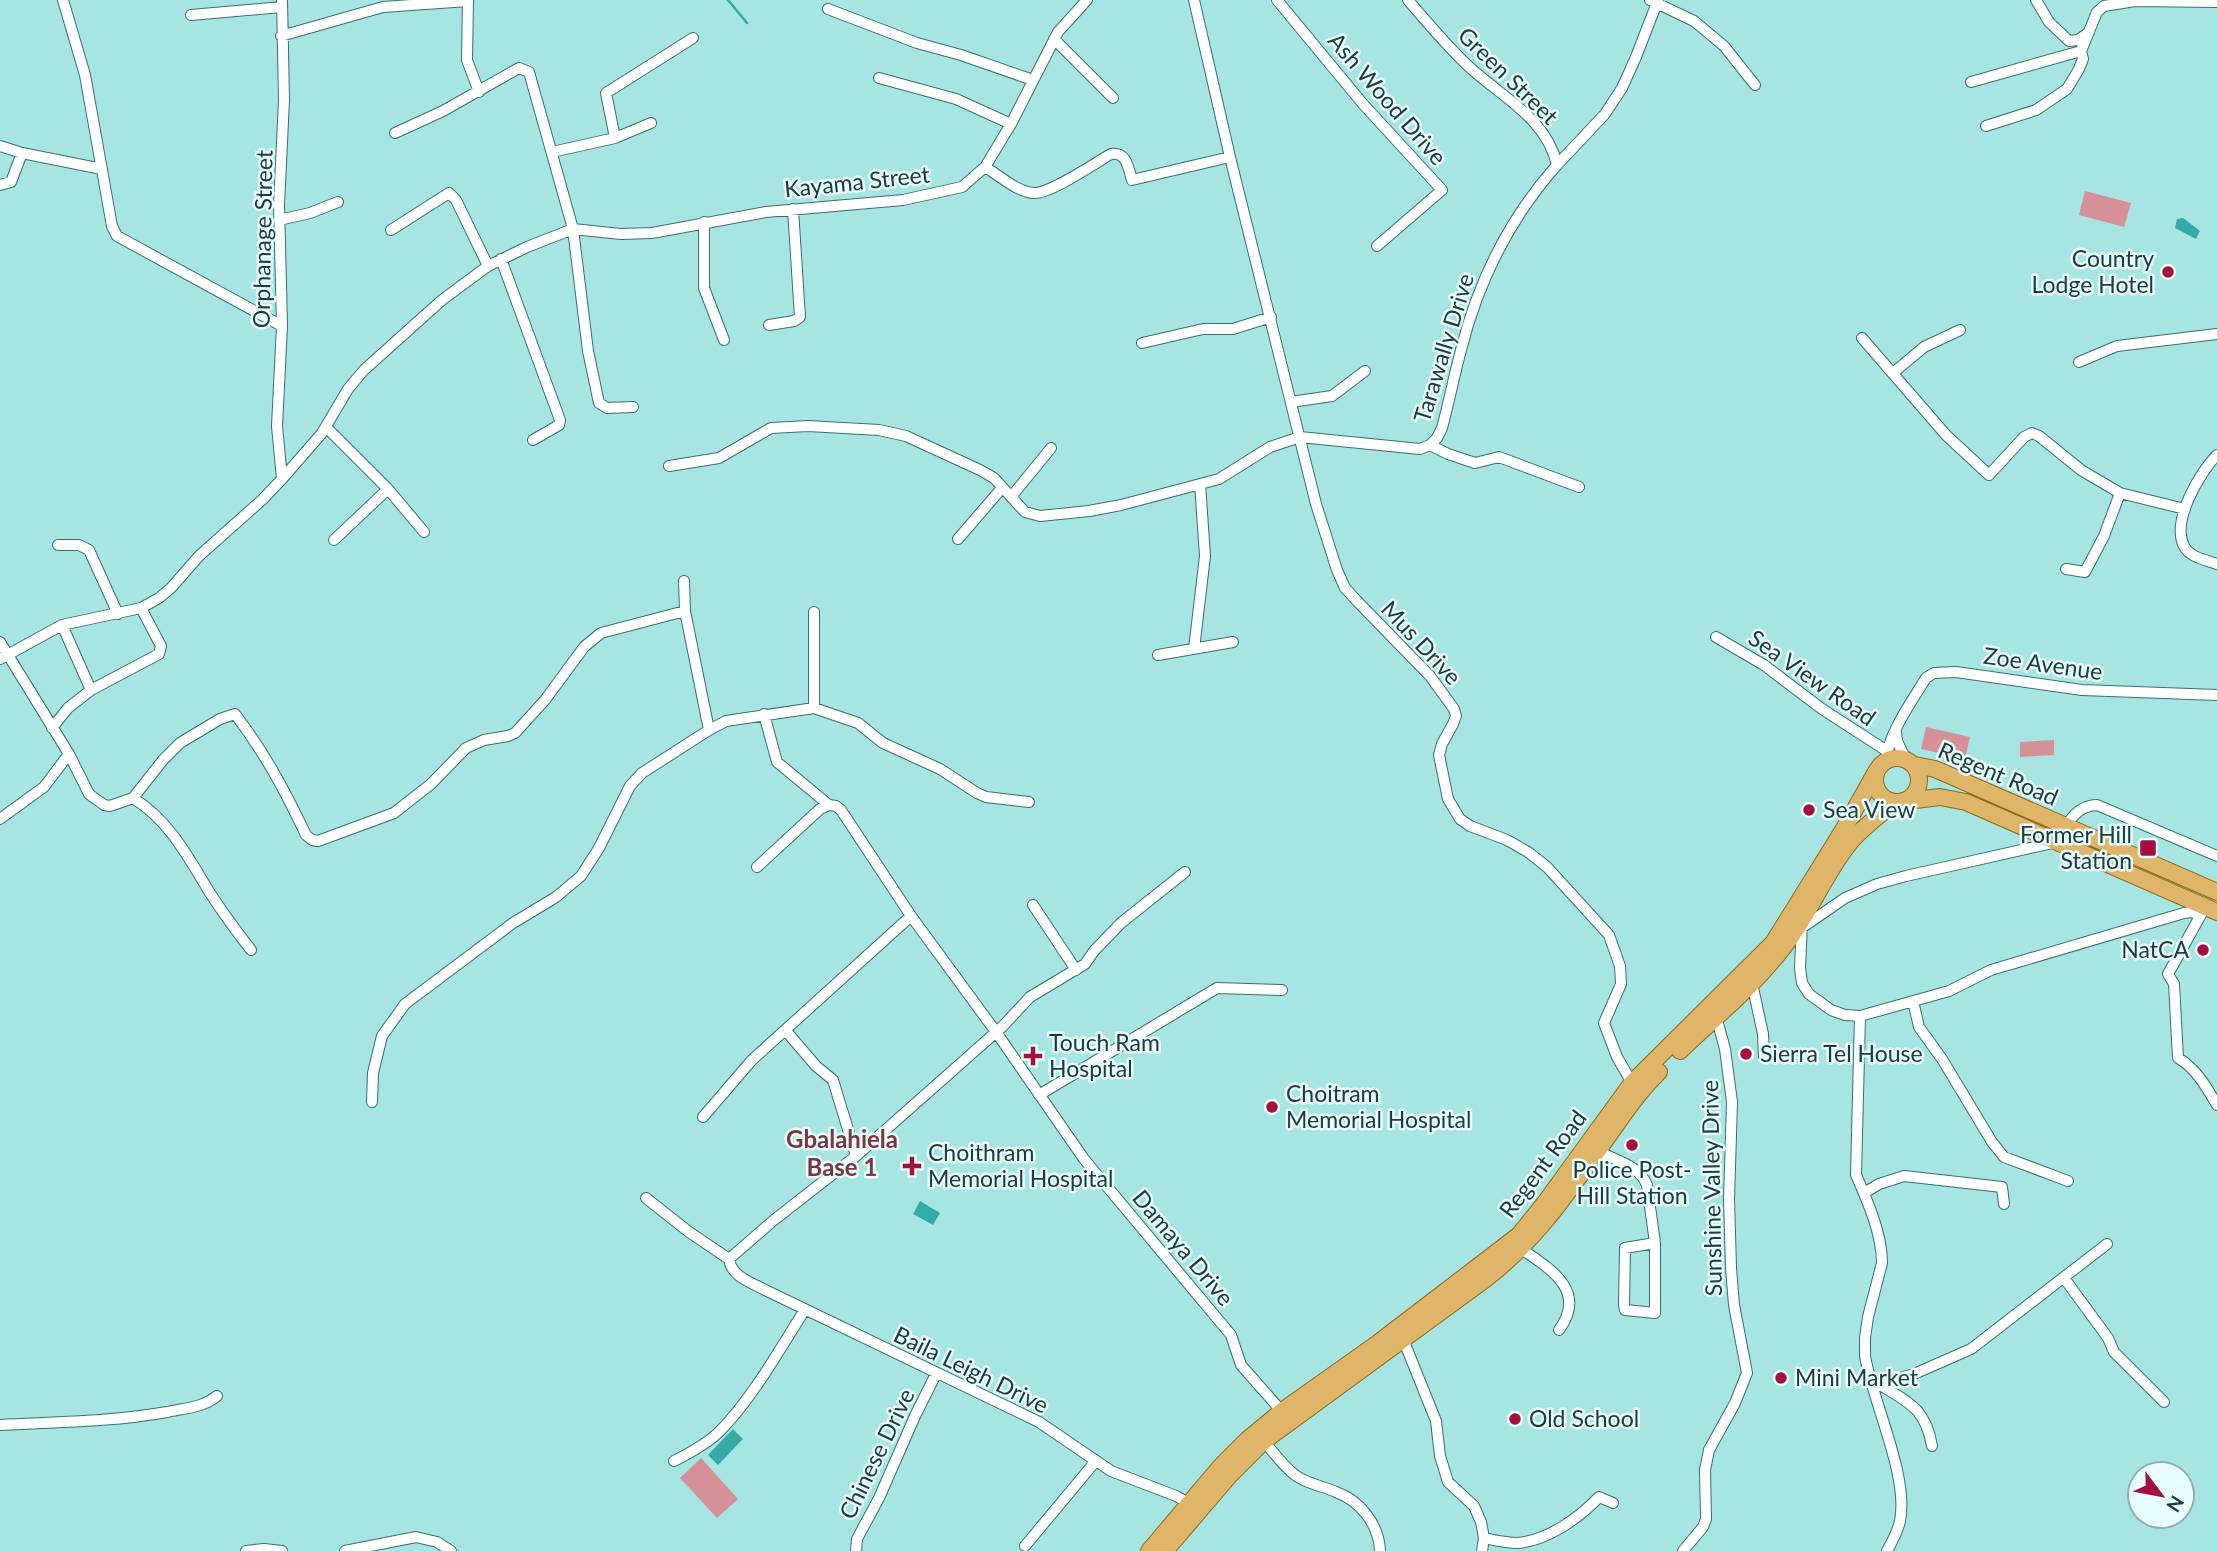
<svg xmlns="http://www.w3.org/2000/svg" width="2217" height="1551" viewBox="0 0 2217 1551" font-family="Lato,sans-serif">
<style>
.green{fill:#d59098}
.water{fill:#34aba7}
.lines{fill:none;stroke-linecap:round;stroke-linejoin:round}
.stream{stroke:#34aba7;stroke-width:2.5}
.street-casing{stroke:#34726f;stroke-width:12}
.primary-casing{stroke:#8e6a18;stroke-width:18}
.street{stroke:#fff;stroke-width:10}
.primary{stroke:#deb569;stroke-width:16}
.poi-dot{fill:#a60e3f;stroke:#e6fefd;stroke-width:2.5}
.labels{text-anchor:middle;stroke-width:5;stroke-linejoin:round;paint-order:stroke}
.street-label{font-size:23px;fill:#213b3a;stroke:#e6fefd}
.poi-label{font-size:23px;fill:#213b3a;stroke:#e6fefd;text-anchor:start}
.neighbourhood-label{font-size:24px;font-weight:bold;fill:#7d3541;stroke:#e6fefd}
</style>
<rect width="100%" height="100%" fill="#a6e5e2"/>
<!-- green -->
<path class="green" d="M2085 191 2131 203 2124 227 2079 215Z
M1926 727 1970 737 1965 759 1921 749Z
M2054 740V755L2020 757V742Z
M701 1458 738 1499 717 1518 680 1478Z"/>
<!-- water -->
<path class="water" d="M2183 218 2200 231 2196 239 2175 228 2177 219Z
M920 1201 940 1213 933 1225 913 1214Z
M733 1429 743 1439 718 1465 708 1455Z"/>
<g class="lines">
<!-- stream -->
<path class="stream" d="M728 0 747 23"/>
<defs>
<path id="street" d="M63 0 85 75 112 226 117 236 282 326
M282 0 284 100 279 205 282 326 277 426 282 479
M468 0 467 60 479 92
M1194 0 1230 157 1316 504 1337 570 1345 588 1357 601 1430 676 1454 709 1456 716 1453 724 1442 744 1439 755 1448 799 1460 819 1470 826 1507 840 1528 852 1547 867 1609 935 1620 966 1621 984 1604 1023 1617 1057 1632 1083
M1277 0 1363 104 1442 190 1377 246
M1650 0 1694 21 1724 46 1755 85
M2036 0 2049 22 2069 41 2078 40 2088 33
M828 9 917 43 961 55 1033 80
M191 15 281 7
M281 36 383 7 468 1
M1054 39 1113 98
M879 78 956 99 1011 124
M1971 82 2081 51
M1986 126 2036 110 2067 89 2079 69 2083 59 2081 51 2097 12 2104 6 2135 1 2217 2
M395 133 443 111 519 68 529 72 573 229 588 351 599 403 607 408 633 407
M615 138 651 123
M0 146 22 153 102 169
M552 152 615 138 606 93 693 38
M1557 165 1605 114 1622 88 1636 57 1658 0
M985 167C1000 176 1016 191 1033 193 1049 195 1095 163 1111 154 1127 152 1128 167 1132 180L1230 157
M0 185 11 182 22 153
M279 220 310 213 338 202
M704 222V288L724 340
M391 230 449 193 456 200 488 266
M501 259 560 420 559 425 533 440
M769 325 794 321 800 317 793 209
M1862 338 1946 435 1989 475 2024 437 2032 433 2039 436 2081 470 2120 493 2185 509
M1142 343 1203 329H1233L1271 317
M2079 362 2117 346 2217 334
M1893 373 1924 347 1960 330
M1291 402 1332 396 1365 371
M326 427 388 489 424 532
M1430 445 1448 454 1475 463 1499 457 1579 487
M2217 455C2200 472 2171 521 2184 546 2189 557 2206 560 2217 564
M669 466 719 458 771 428 808 426 879 430 906 436 980 470 994 478 1025 512 1040 516 1089 511 1121 505 1219 479 1270 447 1300 437 1420 449 1430 445 1437 438 1442 428C1449 402 1454 376 1461 350 1478 282 1510 218 1557 165 1546 115 1495 94 1462 60 1443 41 1425 20 1408 0
M1011 497 1051 448
M958 539 1002 488
M334 540 388 489
M58 545H79L89 550 118 614
M2066 569 2085 572 2104 536 2120 493
M684 581 685 611 709 730
M814 612V708
M1716 637 1764 665 1822 709 1887 751
M0 642 69 754 89 794 104 805 110 806 133 798 163 760 180 743 220 719 235 714C266 755 284 789 306 835L312 840 318 841 394 813 431 784 466 748 484 740 508 736 515 733 545 700 584 647 601 633 685 611
M1194 649 1205 556 1200 484
M1158 655 1233 642
M0 659 62 625 141 608 159 598 171 588 199 556 263 499 282 479 322 433 348 389 364 370 442 300 488 266 527 247 573 229 621 234 652 233 766 212 903 200 962 187 985 167 1011 124 1058 32 1087 0
M91 690 159 654 161 646 141 608
M764 714 777 762 829 805 836 806 841 810 911 916 996 1032 1084 1159 1231 1335 1241 1365 1285 1415
M52 728 68 708 91 690 62 625
M1896 732 1897 741 1905 758
M1887 761C1885 738 1914 698 1926 678L1934 673 1956 672 2082 690 2217 695
M133 798C170 821 188 857 210 893 223 913 237 932 251 950
M0 819 44 787 69 754
M757 867 820 809 829 805
M1033 905 1076 970
M2203 911 2168 974 2174 984 2178 1058C2196 1068 2207 1088 2217 1105
M1802 923 1800 968 1802 983 1809 994 1831 1010 1845 1015 1860 1016 1949 991 1991 970 2184 913 2191 912 2201 915
M1803 927 1845 898 1877 884 1906 876 2057 842C2065 826 2076 805 2097 805L2217 856
M1752 983 1763 1034 1764 1057
M1913 1001 1919 1027 1942 1059 1992 1142 2004 1157 2068 1181
M1860 1016 1856 1175C1868 1202 1882 1234 1882 1263L1868 1317 1865 1338V1356C1873 1403 1909 1476 1900 1521 1898 1531 1892 1542 1887 1551
M786 1031 816 1066 833 1080 856 1156
M1039 1095 1217 988 1282 990
M372 1102 373 1073 382 1036 405 1004 513 923 556 897 581 876 599 848 630 786 642 773 709 730 726 721 814 708 858 723 883 743 940 769 977 793 986 797 1029 802
M703 1117 752 1060 911 916
M1593 1148C1611 1160 1638 1163 1647 1185L1655 1243V1313L1625 1310 1624 1305 1625 1248 1655 1243
M1864 1193 1879 1184 1904 1176 2002 1187 2004 1204
M646 1198 689 1232 729 1259
M1517 1246C1547 1267 1589 1289 1559 1330
M729 1259 774 1220 856 1156 1003 1026 1030 997 1085 964 1094 951 1121 923 1185 872
M729 1259C731 1276 750 1282 763 1289L1039 1422 1111 1471 1176 1496 1192 1505
M2064 1278 2108 1338 2114 1352 2164 1402
M1401 1334 1436 1421 1440 1456 1448 1482 1474 1506 1481 1522 1484 1538 1482 1551
M1870 1380 1874 1381 1897 1379 1914 1374 1971 1349 2107 1244
M1874 1381C1906 1402 1925 1405 1932 1446
M0 1425C56 1422 111 1422 167 1412 185 1408 202 1408 217 1396
M1261 1438C1272 1450 1282 1465 1295 1475 1307 1484 1323 1486 1336 1492 1361 1501 1379 1525 1380 1551
M674 1461C690 1453 707 1444 720 1431 751 1400 780 1349 804 1311
M1484 1538C1494 1540 1506 1543 1517 1543 1547 1541 1579 1518 1599 1497L1613 1503
M1025 1546 1095 1462
M246 1551 264 1549 282 1551
M345 1551 416 1537 437 1542 451 1551
M856 1551 857 1539 879 1498 915 1416 936 1374
M1683 1551 1703 1527 1706 1519 1705 1470 1709 1450 1735 1403 1747 1373 1734 1305 1731 1268 1729 1199 1732 1102 1725 1049 1716 1016"/>
<path id="primary" d="M1875 780a22 22 0 1 1 44 0a22 22 0 1 1-44 0Z
M1915 765 1935 769 2217 892
M1907 801 1940 797 1966 802 2217 912
M1680 1051C1714 1018 1753 987 1782 949 1808 917 1823 877 1848 845 1861 828 1879 816 1896 802
M1149 1551 1221 1466 1247 1440 1282 1411 1378 1343 1519 1235 1544 1204 1632 1083 1773 943 1845 827 1877 770
M1165 1551 1230 1475 1264 1441 1487 1278C1534 1241 1562 1201 1596 1153 1617 1125 1634 1096 1659 1072"/>
</defs>
<!-- street casing -->
<use href="#street" class="street-casing"/>
<!-- primary casing -->
<use href="#primary" class="primary-casing"/>
<!-- street -->
<use href="#street" class="street"/>
<!-- primary -->
<use href="#primary" class="primary"/>
</g>
<!-- markers -->
<g class="poi-dot">
<circle cx="2168" cy="272" r="7"/>
<circle cx="1809" cy="810" r="7"/>
<rect x="2139" y="839" width="18" height="18" rx="3.5"/>
<circle cx="2203" cy="950" r="7"/>
<circle cx="1746" cy="1054" r="7"/>
<path d="M1029.5 1045.5h7v7h7v7h-7v7h-7v-7h-7v-7h7z"/>
<circle cx="1272" cy="1107" r="7"/>
<circle cx="1632" cy="1145" r="7"/>
<path d="M908.5 1155.5h7v7h7v7h-7v7h-7v-7h-7v-7h7z"/>
<circle cx="1781" cy="1378" r="7"/>
<circle cx="1515" cy="1419" r="7"/>
</g>
<g class="labels">
<!-- street labels -->
<g class="street-label">
<text transform="translate(1508 76) rotate(44)" y="8">Green Street</text>
<text transform="translate(1387 99) rotate(49)" y="8">Ash Wood Drive</text>
<text transform="translate(857 182) rotate(-6)" y="8">Kayama Street</text>
<text transform="translate(263 239) rotate(-89)" y="8">Orphanage Street</text>
<text transform="translate(1444 348) rotate(-73)" y="8">Tarawally Drive</text>
<text transform="translate(1421 643) rotate(47)" y="8">Mus Drive</text>
<text transform="translate(2043 664) rotate(8)" y="8">Zoe Avenue</text>
<text transform="translate(1812 678) rotate(35)" y="8">Sea View Road</text>
<text transform="translate(1998 774) rotate(23)" y="8">Regent Road</text>
<text transform="translate(1543 1164) rotate(-53)" y="8">Regent Road</text>
<text transform="translate(1712 1188) rotate(-91)" y="8">Sunshine Valley Drive</text>
<text transform="translate(1183 1248) rotate(50)" y="8">Damaya Drive</text>
<text transform="translate(971 1370) rotate(26)" y="8">Baila Leigh Drive</text>
<text transform="translate(877 1454) rotate(-64)" y="8">Chinese Drive</text>
</g>
<!-- poi labels -->
<g class="poi-label">
<text x="2154" y="267" text-anchor="end">Country<tspan x="2154" dy="26">Lodge Hotel</tspan></text>
<text x="1823" y="818">Sea View</text>
<text x="2132" y="843" text-anchor="end">Former Hill<tspan x="2132" dy="26">Station</tspan></text>
<text x="2189" y="958" text-anchor="end">NatCA</text>
<text x="1049" y="1051">Touch Ram<tspan x="1049" dy="26">Hospital</tspan></text>
<text x="1760" y="1062">Sierra Tel House</text>
<text x="1286" y="1102">Choitram<tspan x="1286" dy="26">Memorial Hospital</tspan></text>
<text x="928" y="1161">Choithram<tspan x="928" dy="26">Memorial Hospital</tspan></text>
<text x="1632" y="1178" text-anchor="middle">Police Post-<tspan x="1632" dy="26">Hill Station</tspan></text>
<text x="1795" y="1386">Mini Market</text>
<text x="1529" y="1427">Old School</text>
</g>
<!-- neighbourhood labels -->
<g class="neighbourhood-label">
<text x="842" y="1148">Gbalahiela<tspan x="842" dy="28">Base 1</tspan></text>
</g>
</g>
<!-- north arrow -->
<g transform="translate(2161 1495) rotate(122)"><circle r="33" fill="#e6fefd" stroke="#97b0af" stroke-width="2"/>
<path d="M0-5L12 26L0 18L-12 26Z" fill="#a60e3f"/>
<text y="-10" font-size="19" font-weight="bold" text-anchor="middle" fill="#213b3a">N</text>
</g>
</svg>
